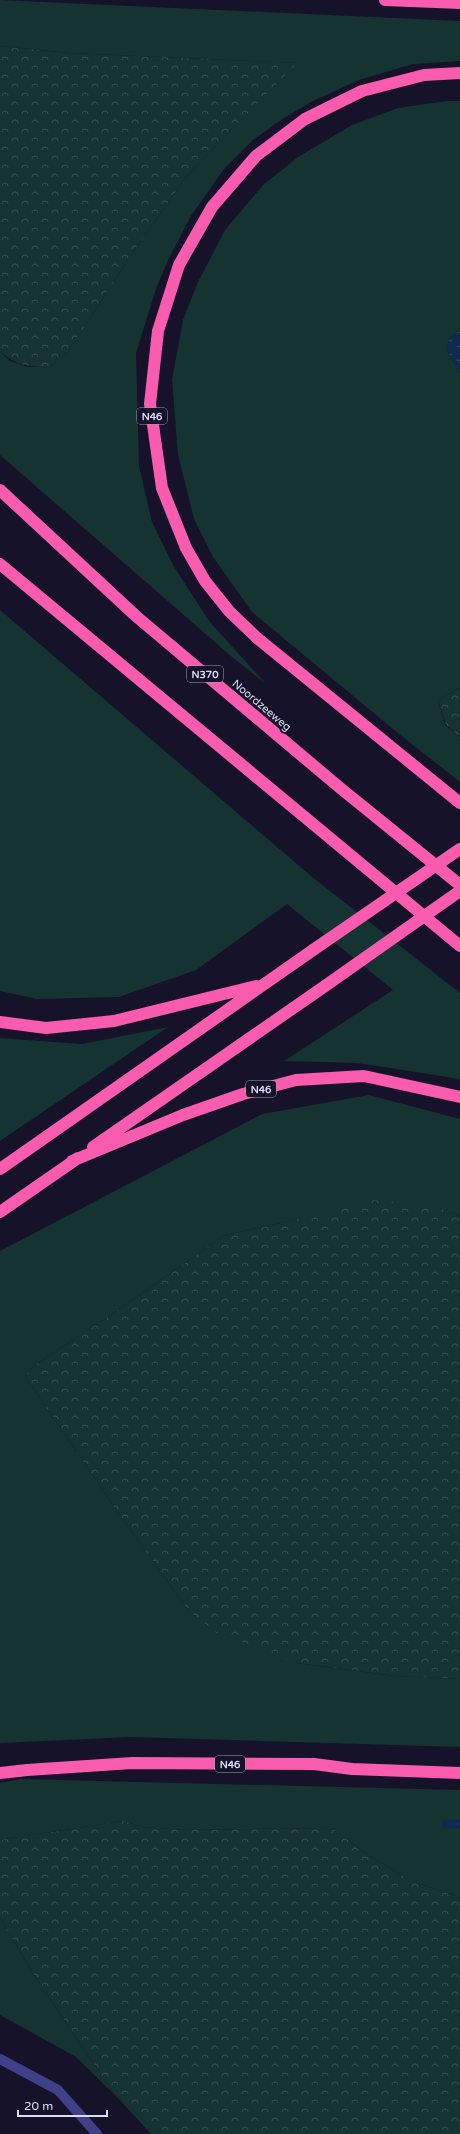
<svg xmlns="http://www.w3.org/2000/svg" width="460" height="2134" viewBox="0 0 460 2134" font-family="'Varela Round',sans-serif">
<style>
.grass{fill:#153331}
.forest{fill:url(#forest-crowns)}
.water{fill:url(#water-ripples)}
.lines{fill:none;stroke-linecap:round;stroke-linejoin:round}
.stream{stroke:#112b4e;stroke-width:9}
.minor{stroke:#3f4087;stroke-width:10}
.highway{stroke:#f95baf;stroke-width:12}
.highway-bridge{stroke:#f95baf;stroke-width:12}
.labels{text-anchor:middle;stroke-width:4;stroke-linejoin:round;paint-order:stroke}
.shield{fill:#15122a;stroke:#a29fbe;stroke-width:1}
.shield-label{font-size:10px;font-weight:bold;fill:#dedcfe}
.street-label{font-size:11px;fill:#dedcfe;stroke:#15122a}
</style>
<defs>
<pattern id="forest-crowns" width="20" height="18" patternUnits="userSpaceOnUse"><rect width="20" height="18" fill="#153331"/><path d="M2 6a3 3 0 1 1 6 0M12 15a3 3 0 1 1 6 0" fill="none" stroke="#375050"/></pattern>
<pattern id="water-ripples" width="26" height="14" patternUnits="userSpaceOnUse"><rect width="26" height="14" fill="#112b4e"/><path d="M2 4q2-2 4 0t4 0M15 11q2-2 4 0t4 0" fill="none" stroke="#334969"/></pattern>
</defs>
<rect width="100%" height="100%" fill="#15122a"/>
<!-- grass -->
<path class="grass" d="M0 0 460 21V61L413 64 359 80 311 102 284 118 253 140 224 169 191 216 169 258 157 286 136 353 139 466 152 522 173 565 209 621 266 684 232 657 0 455V351L10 361 28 367H49L68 352 135 249 186 177 296 63 69 53 0 46Z
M447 101H460V330L449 339 446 349 460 373V688L438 700 445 725 460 737V782L399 734 252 612 213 557 194 519 178 455 172 379 183 320 198 282 225 230 263 185 298 157 352 125 398 108Z
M0 610 311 876 460 993V1080L448 1077 357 1063 284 1061 393 990 287 904 196 970 119 997 37 999 0 991Z
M168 1027 0 1141V1038L82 1044Z
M369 1095 460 1119V1216L437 1207 295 1220 225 1235 121 1308 34 1366 25 1376 119 1514 189 1611 297 1663 394 1676 460 1679V1747L131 1737 0 1743V1251L262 1114Z
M21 1779 460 1790V1897L411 1881 368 1855 332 1828 188 1830 142 1827 123 1821 0 1840V1783Z
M0 1918 34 1975 112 2091 160 2134H151L119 2099 76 2057 0 2015Z"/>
<!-- forest -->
<path class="forest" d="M0 46 69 53 297 63 186 177 135 249 68 352 49 367C29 367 16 366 0 351Z
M460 688V737L446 725 438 700Z
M373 1200 437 1207 460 1216V1679L394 1676 297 1663 217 1633 189 1611 119 1514 25 1376 34 1366 121 1308 225 1235 295 1220Z
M123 1821 142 1827 188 1830 332 1828 368 1855 411 1881 460 1897V2134H160L112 2091 34 1975 0 1918V1840Z"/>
<!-- water -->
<path class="water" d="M460 330V373L446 349 449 339Z"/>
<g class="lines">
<!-- stream -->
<path class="stream" d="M446 1824H460"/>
<!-- minor -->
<path class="minor" d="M0 2059 58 2090 97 2134"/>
<!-- highway -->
<path class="highway" d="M385 0 460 3
M460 73 424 75 362 91 305 119 256 156 212 207 179 265 158 331 150 404 162 488 186 548 205 581 229 611 257 638 460 803
M0 490 137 617 339 787 460 885
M0 564 460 946
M0 1022 46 1028 114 1021 256 986
M93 1147 325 986
M72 1161 183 1115 243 1094 296 1080 364 1076 460 1097
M0 1169 313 950
M0 1212 78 1158
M0 1773 27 1770 132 1763 314 1764 352 1769 460 1773"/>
<!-- highway-bridge -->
<path class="highway-bridge" d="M313 950 460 849
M325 986 460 891"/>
</g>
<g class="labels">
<!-- shield labels -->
<g class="shield">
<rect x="137" y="408" width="30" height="16" rx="3"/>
<rect x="187" y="666" width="36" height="16" rx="3"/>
<rect x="246" y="1081" width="30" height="16" rx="3"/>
<rect x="215" y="1756" width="30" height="16" rx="3"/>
</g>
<g class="shield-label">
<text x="152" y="420">N46</text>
<text x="205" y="678">N370</text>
<text x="261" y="1093">N46</text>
<text x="230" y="1768">N46</text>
</g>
<!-- street labels -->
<g class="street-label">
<text transform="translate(262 705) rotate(40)" y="4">Noordzeeweg</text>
</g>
</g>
<!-- scale -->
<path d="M18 2110v6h89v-6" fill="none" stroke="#dedcfe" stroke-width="2"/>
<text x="24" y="2110" font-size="12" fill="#dedcfe" stroke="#15122a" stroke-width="3" paint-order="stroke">20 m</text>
</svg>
